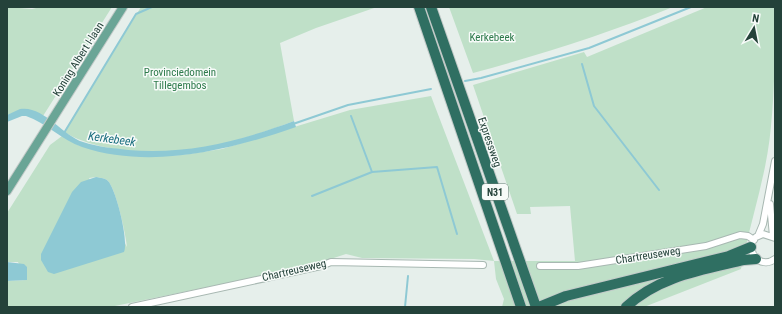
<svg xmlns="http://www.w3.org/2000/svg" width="782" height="314" viewBox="0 0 782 314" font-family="'Roboto Condensed',sans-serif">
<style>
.green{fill:#bfe0c8;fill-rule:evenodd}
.water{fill:#8ec9d4}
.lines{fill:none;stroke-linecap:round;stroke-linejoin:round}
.stream{stroke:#8ec9d4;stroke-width:2}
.minor-casing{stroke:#a8b8b2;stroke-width:8}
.major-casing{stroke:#c2cac8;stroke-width:10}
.highway-casing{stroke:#c2cac8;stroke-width:12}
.minor{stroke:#fff;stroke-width:6}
.major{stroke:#6aa596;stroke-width:8}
.highway{stroke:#2f6f62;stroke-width:10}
.labels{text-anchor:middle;stroke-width:3;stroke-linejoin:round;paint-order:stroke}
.shield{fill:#f7fbf9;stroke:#637a73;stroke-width:1}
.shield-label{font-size:10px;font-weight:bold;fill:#24423a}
.park-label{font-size:11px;fill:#2d7a4b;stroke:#f7fbf9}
.street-label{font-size:11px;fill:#24423a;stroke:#f7fbf9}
.water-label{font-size:12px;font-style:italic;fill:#1c6f80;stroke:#f7fbf9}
</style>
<rect width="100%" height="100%" fill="#e6efeb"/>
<!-- green -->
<path class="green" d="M7 7 32 9 40 7H112L43 116 24 109 7 115Z
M141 7H377L316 28 280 43 294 121C271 130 247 138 222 144 176 155 106 157 64 132Z
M449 7H673C606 34 543 54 473 73Z
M707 7H775C775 46 775 87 771 126 767 175 750 221 741 269L644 307H502L504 299 496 279 494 261 474 259 362 258 346 254 309 266 110 307H7V281L27 280 18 262H7V213L50 145 62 136 80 146 171 156 189 154 222 149 350 110 431 96 494 261H575L570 206 530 207 531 214H517L473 85 584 52 587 57ZM96 177C101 178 105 178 108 181 116 189 126 235 127 247L89 178Z"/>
<!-- water -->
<path class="water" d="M20 109C43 105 62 135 83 142 98 147 113 148 128 150 187 155 240 141 294 121L296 127C230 150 151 170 82 147 62 140 46 123 26 116H22L7 122V115Z
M96 177C101 178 105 178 108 181 116 189 129 241 124 252L54 274 48 272 41 260V254L72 192 81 182Z
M7 262 24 264 27 267V280L7 281Z"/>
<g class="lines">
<!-- stream -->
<path class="stream" d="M582 64 594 106 659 190
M465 81 481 78 589 48 691 7
M351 116 372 172
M293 124 348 105 431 89
M64 133 136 14 152 7
M312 196 372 172 437 167 457 234
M405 307 408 276"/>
<defs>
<path id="minor" d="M770 204 773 236
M758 236 763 224 775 161
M756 237 763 234 775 238
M752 245C750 259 764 267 775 259
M540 266H578L706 246 740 235 748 236 754 240
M132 307 321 266 331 262 483 265"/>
<path id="major" d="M7 191 123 7"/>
<path id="highway" d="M419 7 521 307
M431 7 536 307
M539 307 566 296 729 256 751 247
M626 307C659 276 702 270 744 260L756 259"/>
</defs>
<!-- minor casing -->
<use href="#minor" class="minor-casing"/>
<!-- major casing -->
<use href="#major" class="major-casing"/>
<!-- highway casing -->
<use href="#highway" class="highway-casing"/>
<!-- minor -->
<use href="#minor" class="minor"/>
<!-- major -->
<use href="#major" class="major"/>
<!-- highway -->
<use href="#highway" class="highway"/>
</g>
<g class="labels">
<!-- shield labels -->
<rect class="shield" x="482" y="184" width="26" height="16" rx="3"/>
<g class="shield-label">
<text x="495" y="196">N31</text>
</g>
<!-- park labels -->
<g class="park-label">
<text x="492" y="41">Kerkebeek</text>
<text x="180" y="76">Provinciedomein<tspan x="180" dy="13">Tillegembos</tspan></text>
</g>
<!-- street labels -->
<g class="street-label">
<text transform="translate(78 59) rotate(-58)" y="4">Koning Albert I-laan</text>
<text transform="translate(490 142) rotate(71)" y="4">Expressweg</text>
<text transform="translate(648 255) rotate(-9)" y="4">Chartreuseweg</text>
<text transform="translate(294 270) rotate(-13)" y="4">Chartreuseweg</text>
</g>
<!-- water labels -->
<g class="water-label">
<text transform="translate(112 139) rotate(8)" y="4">Kerkebeek</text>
</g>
</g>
<!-- border -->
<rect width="782" height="314" fill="none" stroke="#24423a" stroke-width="16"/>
<!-- north arrow -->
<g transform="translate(754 28) rotate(10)" stroke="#f7fbf9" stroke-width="3" paint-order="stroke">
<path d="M0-3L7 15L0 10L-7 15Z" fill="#24423a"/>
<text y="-6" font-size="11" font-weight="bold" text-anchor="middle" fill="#24423a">N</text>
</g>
</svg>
